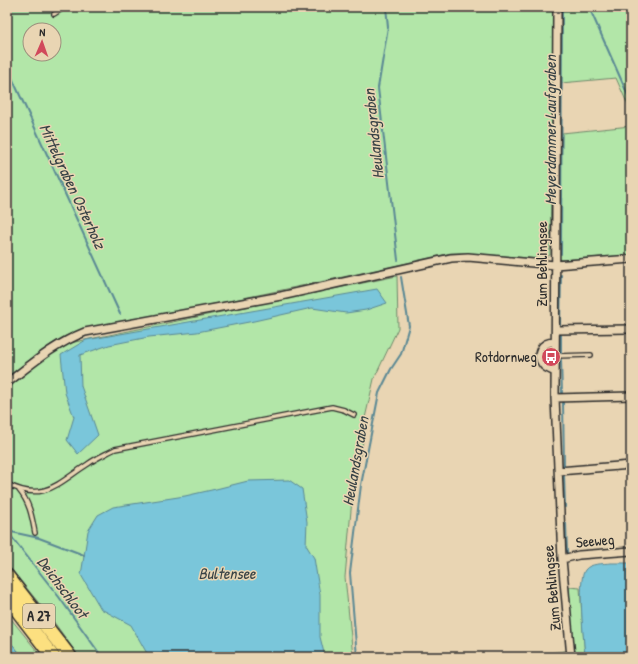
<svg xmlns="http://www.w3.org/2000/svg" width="638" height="664" viewBox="0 0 638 664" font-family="'Patrick Hand',sans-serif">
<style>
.green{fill:#b2e6a8;stroke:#6e886a;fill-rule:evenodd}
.water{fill:#7ac6da;stroke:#5a8894}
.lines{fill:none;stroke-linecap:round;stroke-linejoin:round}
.stream{stroke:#5a8894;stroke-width:2}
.service-casing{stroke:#2b2b2b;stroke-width:6}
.minor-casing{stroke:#2b2b2b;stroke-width:10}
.motorway-casing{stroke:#2b2b2b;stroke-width:16}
.service{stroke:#e9d5b3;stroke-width:3.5}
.minor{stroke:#e9d5b3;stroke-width:7}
.motorway{stroke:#fce080;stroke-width:13}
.labels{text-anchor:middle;stroke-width:3;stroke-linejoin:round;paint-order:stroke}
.shield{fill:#e9d5b3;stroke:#645e54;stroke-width:1}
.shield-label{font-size:14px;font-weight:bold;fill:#2b2b2b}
.street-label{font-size:15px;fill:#2b2b2b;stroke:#e9d5b3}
.poi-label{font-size:15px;fill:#2b2b2b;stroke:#e9d5b3;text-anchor:end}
.water-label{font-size:16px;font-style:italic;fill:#374245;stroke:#e9d5b3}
</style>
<rect width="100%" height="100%" fill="#e9d5b3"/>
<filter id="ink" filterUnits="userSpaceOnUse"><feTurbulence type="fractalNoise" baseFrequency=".025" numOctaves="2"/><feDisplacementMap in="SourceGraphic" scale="8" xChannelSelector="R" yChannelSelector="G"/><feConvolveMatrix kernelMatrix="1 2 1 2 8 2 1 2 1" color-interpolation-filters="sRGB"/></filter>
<g filter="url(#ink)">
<!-- green -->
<path class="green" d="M13 7H553L550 255 542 259 466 253H451C328 281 204 307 80 330 53 339 30 360 7 377V10ZM30 30H54V54H30Z
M560 7H631V112L616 78 561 83Z
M631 126V255L559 260 562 133Z
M397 276 398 328 374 379 365 418 363 441 353 488 345 577 353 657H79L51 618 7 564V389L44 359 70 343Z
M569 587 580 588 585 657H573Z
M7 614 42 657H23L7 638Z
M565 651V657H523V656Z"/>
<!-- water -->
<path class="water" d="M377 289 387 303 366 310 346 313 312 308 254 321 197 332 149 337 109 345 80 355 81 386 98 435 78 454 67 440 74 417 65 393 61 355 86 340Z
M289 480 302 489 307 522 306 545 314 558 320 595V637L325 657H149L131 625 101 609 81 575 88 531 98 515 113 507 185 496 216 489 248 481Z
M611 563H631V657H585C584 641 577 580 585 570 590 563 603 564 611 563Z
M7 638 23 657H16L7 648Z"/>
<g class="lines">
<!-- stream -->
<path class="stream" d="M386 7 388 27 378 88 398 260
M589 7 631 102
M7 67 120 314
M561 254 562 7
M560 326 561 275
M561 334V352
M561 360 562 394
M563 402 564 467
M564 474 565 507
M566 523 567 553
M7 531 59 597 102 657
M7 531 39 538 84 555
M357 657 350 573 361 485 379 393 391 369 401 354 409 326 401 277"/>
<defs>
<path id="service" d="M54 14 65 7
M555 356 591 355
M7 484C44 503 58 483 88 464 96 458 106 454 115 449L332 407 344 410 354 415
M19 490C30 503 32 517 35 533"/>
<path id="minor" d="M557 7 555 398 562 559 571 657
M556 330 631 329
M555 372C552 370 547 369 544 366 534 354 541 342 555 342
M7 383C33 363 55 344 85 332L281 296 451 258 468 257 555 265 631 259
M555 398 631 396
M559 471 631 465
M562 559 579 555 631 551"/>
<path id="motorway" d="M7 576 70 657
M7 597 53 657"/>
</defs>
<!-- service casing -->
<use href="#service" class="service-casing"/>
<!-- minor casing -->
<use href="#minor" class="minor-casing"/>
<!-- motorway casing -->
<use href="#motorway" class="motorway-casing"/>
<!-- service -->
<use href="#service" class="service"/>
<!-- minor -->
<use href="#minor" class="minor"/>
<!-- motorway -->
<use href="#motorway" class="motorway"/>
</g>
</g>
<!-- icons -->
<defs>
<symbol id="bus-disc" viewBox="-11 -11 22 22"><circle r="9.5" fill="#d1495b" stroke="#e9d5b3"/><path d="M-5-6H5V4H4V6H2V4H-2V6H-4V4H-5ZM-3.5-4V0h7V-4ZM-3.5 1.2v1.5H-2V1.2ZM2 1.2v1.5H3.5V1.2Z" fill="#fff"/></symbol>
</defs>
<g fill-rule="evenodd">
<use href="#bus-disc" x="540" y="346" width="22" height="22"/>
</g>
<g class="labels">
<!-- shield labels -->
<rect class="shield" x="23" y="604" width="32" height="24" rx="3"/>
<g class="shield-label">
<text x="39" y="621">A 27</text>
</g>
<!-- street labels -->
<g class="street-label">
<text transform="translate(542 264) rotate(-90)" y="5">Zum Behlingsee</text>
<text transform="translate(595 541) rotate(-5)" y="5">Seeweg</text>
<text transform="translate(552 588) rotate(-95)" y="5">Zum Behlingsee</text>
</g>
<!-- poi labels -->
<g class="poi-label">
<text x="537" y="362">Rotdornweg</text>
</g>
<!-- water labels -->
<g class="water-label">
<text transform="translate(550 130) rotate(-90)" y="6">Meyerdammer Laufgraben</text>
<text transform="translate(373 134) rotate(-96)" y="6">Heulandsgraben</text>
<text transform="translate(73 186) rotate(65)" y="6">Mittelgraben Osterholz</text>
<text transform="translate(355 461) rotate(-80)" y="6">Heulandsgraben</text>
<text x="227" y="579">Bultensee</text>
<text transform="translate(63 587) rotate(53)" y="6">Deichschloot</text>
</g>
</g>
<!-- margin -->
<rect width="638" height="664" fill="none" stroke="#e9d5b3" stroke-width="24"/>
<rect x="12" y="12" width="614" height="640" fill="none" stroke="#2b2b2b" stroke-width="1.5" filter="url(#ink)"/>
<!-- north arrow -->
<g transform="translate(42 42) rotate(2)"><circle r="19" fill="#e9d5b3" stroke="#9d917d"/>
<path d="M0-3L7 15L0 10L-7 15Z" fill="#d1495b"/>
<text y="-6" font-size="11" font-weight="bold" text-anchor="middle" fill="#2b2b2b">N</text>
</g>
</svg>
